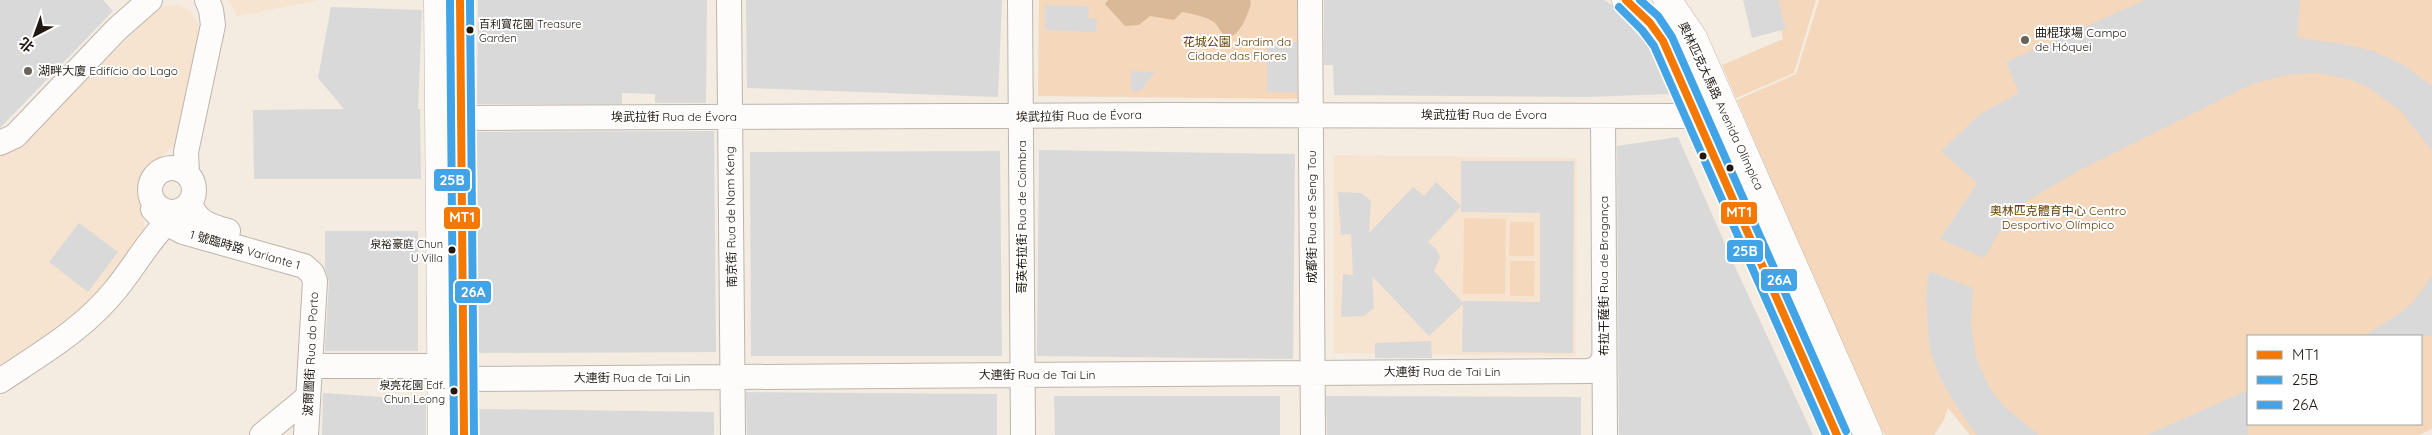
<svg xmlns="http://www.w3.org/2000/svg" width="2432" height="435" viewBox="0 0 2432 435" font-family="Quicksand,'Noto Sans SC',sans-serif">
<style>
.built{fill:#f7e4d0}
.green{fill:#f5d8bc;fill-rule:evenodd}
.water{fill:#dab997}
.building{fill:#d8d9d8}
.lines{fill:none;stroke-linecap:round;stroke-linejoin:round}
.minor-casing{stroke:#bdb5ad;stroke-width:26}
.major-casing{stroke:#bdb5ad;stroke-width:29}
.minor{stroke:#fdfcfa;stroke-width:24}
.major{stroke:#fdfcfa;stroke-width:28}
.bus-1-casing{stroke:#fff;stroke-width:11}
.bus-2-casing{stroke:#fff;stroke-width:11}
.bus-3-casing{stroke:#fff;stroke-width:11}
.bus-1{stroke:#f47801;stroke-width:8}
.bus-2{stroke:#42a4e7;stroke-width:8}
.bus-3{stroke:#42a4e7;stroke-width:8}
.bus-dot{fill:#211911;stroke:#fff;stroke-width:2}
.poi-dot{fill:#6b625a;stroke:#fff;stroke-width:2}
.labels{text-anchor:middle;stroke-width:4;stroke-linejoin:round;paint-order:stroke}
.bus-label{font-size:11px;fill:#211911;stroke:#fff;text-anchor:end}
.poi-label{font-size:12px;fill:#211911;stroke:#fff;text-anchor:start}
.park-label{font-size:12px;fill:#653c01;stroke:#fff}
.street-label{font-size:12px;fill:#211911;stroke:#fff}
.line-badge{stroke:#fff;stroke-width:2}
.badge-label{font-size:14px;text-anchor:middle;font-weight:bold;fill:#fff}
</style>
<rect width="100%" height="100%" fill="#f4ebe1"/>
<!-- built -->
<path class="built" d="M228 0H320L237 16Z
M179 5 190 10 198 22 199 41 179 141 153 164 141 179 145 233 123 269 60 330 0 369V153L23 145 150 15 164 6Z
M1334 155 1577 158 1576 356 1333 353Z"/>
<!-- green -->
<path class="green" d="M1039 0H1301L1303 99 1038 96Z
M1774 0H1816L1794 73 1736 98 1722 65 1783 39Z
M1819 0H2432V429L2419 435H1970L1948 408 1944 420 1934 435H1886L1879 428 1867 403 1737 100 1796 74ZM2248 336H2421V424H2248Z
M1464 218 1506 219 1505 294H1463Z
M1510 222H1534V256H1509Z
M1510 261H1535L1534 296H1510Z"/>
<!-- water -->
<path class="water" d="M1108 0H1250L1251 3C1249 12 1240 37 1228 37 1222 36 1219 27 1215 23 1206 16 1192 14 1182 12L1174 20 1150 16 1139 25 1125 26 1105 4Z"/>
<!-- building -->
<path class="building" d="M0 0H103L113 11 0 128Z
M478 0H707L706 103H655V94L622 93V104H477Z
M746 0H1002L998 97 747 88Z
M1324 0H1604L1611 4 1648 46 1669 94 1588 97 1334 95 1333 65H1324Z
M1743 0H1778L1786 29 1752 38Z
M2145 0H2300L2298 38 2344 44 2373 51 2404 65 2432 86V151L2400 110 2366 86 2351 80 2318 73 2286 75 2252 84 2078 171 2027 201 2000 231 1984 258 1940 239 1977 183 1941 151 1980 114 2019 93 2006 62Z
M1045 5 1089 6 1088 18 1097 19 1096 32 1045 30Z
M331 7 422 10 418 109H420L421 179H254L253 110 344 109 318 78Z
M1267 42H1297V92H1267Z
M1131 71 1155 72 1141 91H1131Z
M714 131 716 352 479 353 477 132Z
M1678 137 1737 271 1813 435H1619L1617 146Z
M1039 150 1295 154 1293 359 1037 356Z
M1000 151 1002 356H751L750 152Z
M1461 161H1574L1573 353 1462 352 1463 304 1429 336 1372 276 1374 308 1364 316 1341 317 1343 274 1353 275 1351 234 1341 235 1338 192 1361 193 1371 201 1369 233 1413 187 1424 196 1436 182 1461 206 1428 242 1436 249 1440 257 1434 271 1463 303V301L1540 302V213L1461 212Z
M79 223 118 252 88 292 49 262Z
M325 231H418V351H325L329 282 325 268Z
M1929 271 1973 288 1971 324 1976 358 1990 389 2006 408 2039 435H1977L1959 410 1940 378 1929 346 1926 296Z
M2432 276V336H2364L2403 311 2414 301Z
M1431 341 1432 358H1375V343Z
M2248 390V435H2147Z
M746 392 997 394V435H747Z
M323 393 426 400V435H322Z
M1054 396H1280V435H1055Z
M1326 396 1581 397V435H1327Z
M479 409 714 412V435H480Z"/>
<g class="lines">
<defs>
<path id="minor" d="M729 0 733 435
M1020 0 1023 435
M1310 0 1313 435
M1603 117 1605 435
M461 118 1170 115 1696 116
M0 143 15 136 117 29 150 0
M150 190a22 22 0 1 1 44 0a22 22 0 1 1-44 0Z
M187 173 186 152 213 25 211 10 207 0
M190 202C195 222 210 226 228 231
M153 209 166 223 183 232 304 266 312 273 315 281 306 435
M316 366H441
M463 379 1590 371 1599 367 1604 358
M0 381C42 353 84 329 116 289 137 263 152 234 178 212
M262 435 308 397"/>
<path id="major" d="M438 0 442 435
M460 0 464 435
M1626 0 1650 23 1663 41 1837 435
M1667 0 1693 38 1868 435"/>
</defs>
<!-- minor casing -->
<use href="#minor" class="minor-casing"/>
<!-- major casing -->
<use href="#major" class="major-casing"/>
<!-- minor -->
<use href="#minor" class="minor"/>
<!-- major -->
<use href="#major" class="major"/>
<defs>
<path id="bus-1" d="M460 0 464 435
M1626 0 1650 23 1663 41 1837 435"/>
<path id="bus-2" d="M450 0 454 435
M1619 7 1642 30 1654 46 1826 435"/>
<path id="bus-3" d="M470 0 474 435
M1640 0 1658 16 1672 37 1846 431"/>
</defs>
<!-- bus-1 casing -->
<use href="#bus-1" class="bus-1-casing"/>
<!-- bus-2 casing -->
<use href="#bus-2" class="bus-2-casing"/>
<!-- bus-3 casing -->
<use href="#bus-3" class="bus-3-casing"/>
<!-- bus-1 -->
<use href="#bus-1" class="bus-1"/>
<!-- bus-2 -->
<use href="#bus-2" class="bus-2"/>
<!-- bus-3 -->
<use href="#bus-3" class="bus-3"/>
</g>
<!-- markers -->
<g class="bus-dot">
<circle cx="470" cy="30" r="4.5"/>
<circle cx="1703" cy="156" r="4.5"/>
<circle cx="1730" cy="168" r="4.5"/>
<circle cx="452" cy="250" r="4.5"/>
<circle cx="454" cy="391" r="4.5"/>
</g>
<g class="poi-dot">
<circle cx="2025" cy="40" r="5"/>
<circle cx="28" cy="71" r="5"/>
</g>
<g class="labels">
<!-- bus labels -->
<g class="bus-label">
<text x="479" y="28" text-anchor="start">百利寶花園 Treasure<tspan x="479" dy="14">Garden</tspan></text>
<text x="443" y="248">泉裕豪庭 Chun<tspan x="443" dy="14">U Villa</tspan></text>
<text x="445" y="389">泉亮花園 Edf.<tspan x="445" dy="14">Chun Leong</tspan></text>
</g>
<!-- poi labels -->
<g class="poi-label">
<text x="2035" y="37">曲棍球場 Campo<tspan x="2035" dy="14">de Hóquei</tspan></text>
<text x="38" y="75">湖畔大廈 Edifício do Lago</text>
</g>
<!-- park labels -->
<g class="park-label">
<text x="1237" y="46">花城公園 Jardim da<tspan x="1237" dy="14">Cidade das Flores</tspan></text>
<text x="2058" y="215">奧林匹克體育中心 Centro<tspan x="2058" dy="14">Desportivo Olímpico</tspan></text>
</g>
<!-- street labels -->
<g class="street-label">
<text transform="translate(1721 106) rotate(65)" y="4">奧林匹克大馬路 Avenida Olímpica</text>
<text x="1484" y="119">埃武拉街 Rua de Évora</text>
<text transform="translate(1079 116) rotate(-1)" y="4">埃武拉街 Rua de Évora</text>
<text x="674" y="121">埃武拉街 Rua de Évora</text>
<text transform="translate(731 217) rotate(-91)" y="4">南京街 Rua de Nam Keng</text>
<text transform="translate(1022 217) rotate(-90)" y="4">哥英布拉街 Rua de Coimbra</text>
<text transform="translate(1312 217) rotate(-90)" y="4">成都街 Rua de Seng Tou</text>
<text transform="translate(245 250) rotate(16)" y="4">1 號臨時路 Variante 1</text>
<text transform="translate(1604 276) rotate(-90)" y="4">布拉干薩街 Rua de Bragança</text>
<text transform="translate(311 354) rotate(-87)" y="4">波爾圖街 Rua do Porto</text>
<text x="1442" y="376">大連街 Rua de Tai Lin</text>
<text x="1037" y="379">大連街 Rua de Tai Lin</text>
<text x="632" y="382">大連街 Rua de Tai Lin</text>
</g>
</g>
<g class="line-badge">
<rect x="433" y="168" width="38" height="24" rx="5" fill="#42a4e7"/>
<rect x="1720" y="201" width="38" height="24" rx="5" fill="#f47801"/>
<rect x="443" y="206" width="38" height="24" rx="5" fill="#f47801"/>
<rect x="1726" y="239" width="38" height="24" rx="5" fill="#42a4e7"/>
<rect x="1760" y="268" width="38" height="24" rx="5" fill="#42a4e7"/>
<rect x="454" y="280" width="38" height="24" rx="5" fill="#42a4e7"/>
</g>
<g class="badge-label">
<text x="452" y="185">25B</text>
<text x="1739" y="217">MT1</text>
<text x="462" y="222">MT1</text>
<text x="1745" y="256">25B</text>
<text x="1779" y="285">26A</text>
<text x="473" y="297">26A</text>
</g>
<!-- legend -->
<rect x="2247" y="335" width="175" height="90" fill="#ffffff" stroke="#a6a3a0"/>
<rect x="2257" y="351" width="25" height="8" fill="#f47801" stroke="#a6a3a0"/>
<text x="2292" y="360" font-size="15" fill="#211911">MT1</text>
<rect x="2257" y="376" width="25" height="8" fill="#42a4e7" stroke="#a6a3a0"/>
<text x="2292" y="385" font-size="15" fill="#211911">25B</text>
<rect x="2257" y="401" width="25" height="8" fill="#42a4e7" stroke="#a6a3a0"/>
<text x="2292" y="410" font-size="15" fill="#211911">26A</text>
<!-- north arrow -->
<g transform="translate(35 35) rotate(221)" stroke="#ffffff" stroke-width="4" paint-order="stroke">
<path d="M0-4L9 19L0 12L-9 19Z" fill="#211911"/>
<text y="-8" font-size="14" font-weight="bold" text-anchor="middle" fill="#211911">北</text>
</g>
</svg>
